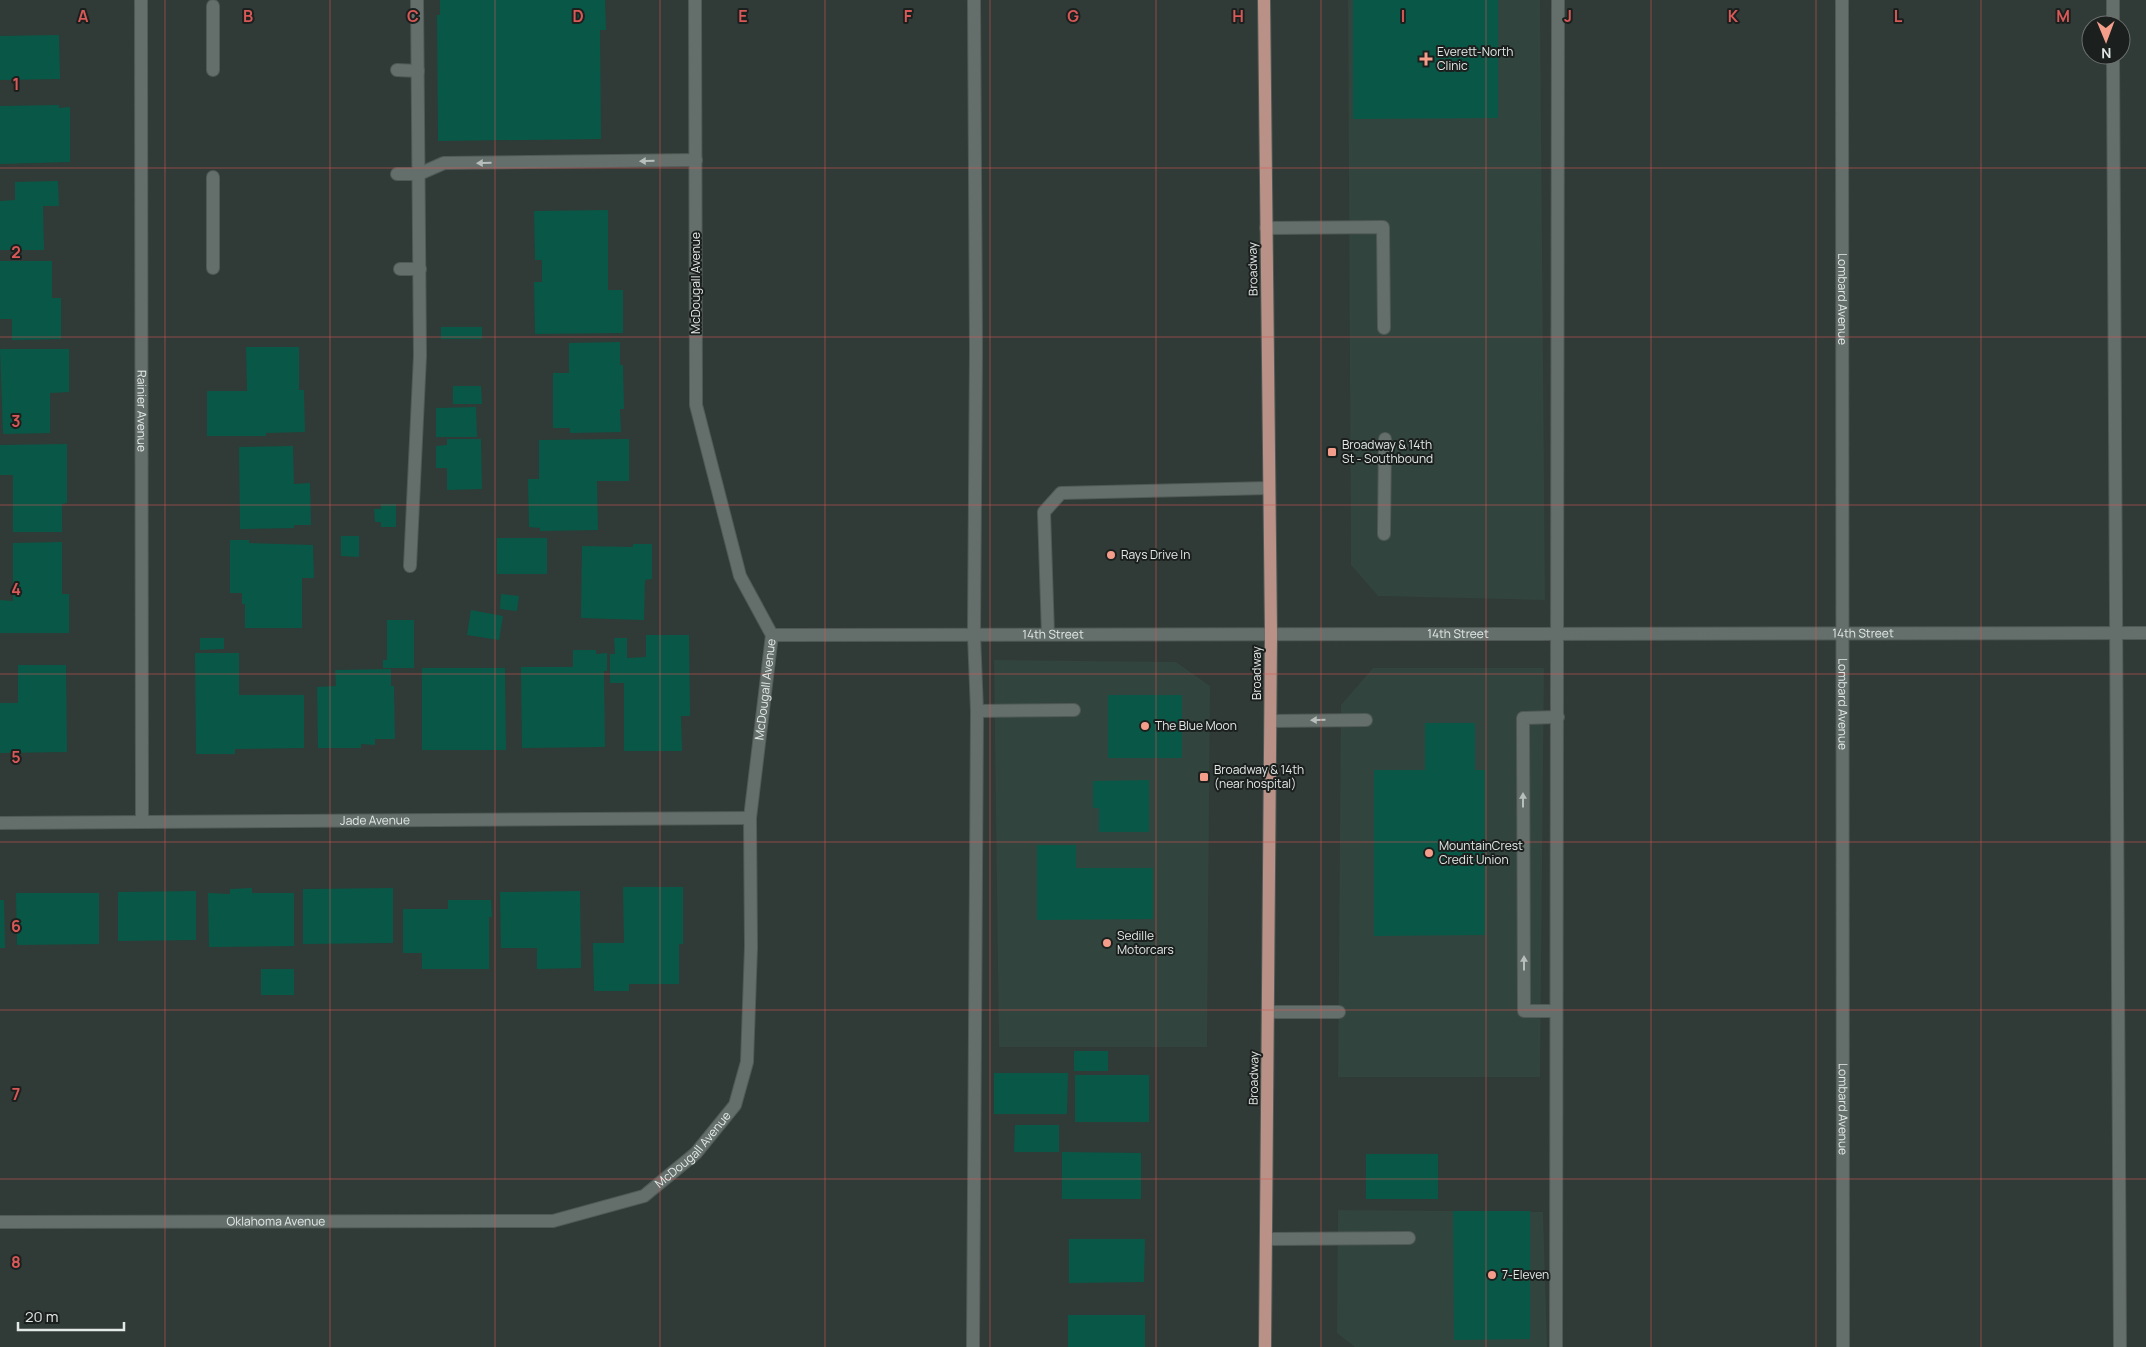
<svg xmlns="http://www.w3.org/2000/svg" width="2146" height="1347" viewBox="0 0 2146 1347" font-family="Manrope,sans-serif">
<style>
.built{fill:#32443e}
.building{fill:#095847}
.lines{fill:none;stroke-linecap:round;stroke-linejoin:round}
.minor-casing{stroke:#505956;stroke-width:14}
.major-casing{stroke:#505956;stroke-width:14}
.minor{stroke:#646f6c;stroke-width:12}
.major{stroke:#b99186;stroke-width:12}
.oneway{fill:#b7bebc}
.grid{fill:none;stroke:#d95858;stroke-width:1;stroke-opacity:0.55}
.poi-dot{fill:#f49d8b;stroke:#1b201e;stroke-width:2}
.labels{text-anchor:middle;stroke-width:4;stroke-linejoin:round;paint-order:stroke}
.poi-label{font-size:12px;fill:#e3e9e7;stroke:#1b201e;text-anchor:start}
.street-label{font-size:12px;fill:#e3e9e7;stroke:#1b201e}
.grid-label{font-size:16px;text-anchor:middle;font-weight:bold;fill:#d95858;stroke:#1b201e;stroke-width:4;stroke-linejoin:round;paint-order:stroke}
</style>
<rect width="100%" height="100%" fill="#303a36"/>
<!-- built -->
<path class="built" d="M1348 0H1540L1545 600 1378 596 1351 565Z
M994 660 1176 662 1210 686 1207 1047H999Z
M1373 668H1544L1540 1077H1338L1341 705Z
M1338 1210 1543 1212 1547 1347H1355L1337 1333Z"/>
<!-- building -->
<path class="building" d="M440 0H605L606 30H600L601 139 438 141 437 15H440Z
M1353 0H1498V118L1353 119Z
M59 35 60 79 0 80V36Z
M59 105V108L70 107V162L0 164V106Z
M58 181 59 206H43L44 250H0V201L15 200V182Z
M608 210V290H623V333L535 334 534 282H542V260H535L534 211Z
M0 261H52V298H61V339L12 340V319H0Z
M441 327H482V339H441Z
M620 342V365H623L624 409H620L621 432 570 433V428H553V373H569V343Z
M246 347H299V390H304L305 432 266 433V436H207V391H247Z
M0 349H69V392L50 393V433L3 434Z
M453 386H481L482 404H453Z
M476 407 477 437H436V408Z
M447 439H481L482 489 447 490V468H436V446L447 445Z
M629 439V481H597L598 530 540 531V528L529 527 528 479H539V440Z
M67 444V503L62 504V532H13V475H0V445Z
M293 446 294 484 310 483 311 525H294V528L240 529 239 447Z
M381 504H396V527H381V522H375L374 509H381Z
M341 536H359V557L341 556Z
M497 538H547V574H497Z
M230 540H249V543L313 545 314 578H302V628H245V604H242V593H230Z
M62 542V594H69V633H0V600L13 601V543Z
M633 544H652V579L645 580 644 620 581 618 582 546 633 547Z
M501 594 519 596 517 611 500 609Z
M471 610 503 616 499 640 467 635Z
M387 620H414V668H383V660H387Z
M646 635H689L690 716H681L682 751H624V683H610V654H615L614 638H627V658L646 657Z
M200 638H224V649L200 650Z
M573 650H596V654L607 653V671H604L605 747 522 748 521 667H573Z
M195 653H239V695H304V748L235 749V754H196Z
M18 665H66L67 752 0 753V703H18Z
M422 668H505L506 750H422Z
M391 669V686H394L395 739H375V745L361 744V748H318L317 687 336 686 335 670Z
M1108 695H1182V758H1108Z
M1425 723H1475V770H1485V935L1374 936V770H1425Z
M1149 780V832H1099V808H1093V781Z
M1037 845H1076V868H1153V919L1037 920Z
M623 887H683V944H679V984H629V991H594L593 943H624Z
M252 888V893H294V946L209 947 208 893 230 894V889Z
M393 888V943L303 944V889Z
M196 891V940L118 941V892Z
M580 891 581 968 537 969V948H501L500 892Z
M16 893H99V944L17 945Z
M0 900H4L5 948H0Z
M448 900H491L492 917H489V969H422V953H403V909H448Z
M261 969H294V995H261Z
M1074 1051H1108V1071H1074Z
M994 1073H1068L1067 1114H994Z
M1075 1075H1149V1122H1075Z
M1015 1125H1059V1152H1014Z
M1062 1152 1141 1153V1199H1062Z
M1366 1154H1438V1199H1366Z
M1453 1211H1530V1339L1454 1340Z
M1069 1239H1145L1144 1282 1069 1283Z
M1068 1315H1145V1347H1068Z"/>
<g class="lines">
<defs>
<g id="minor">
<path id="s1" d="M141 0 142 822"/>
<path id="s2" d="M1842 0 1843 1347"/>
<path d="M2113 0V25"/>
<path d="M2113 55 2120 1347"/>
<path d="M213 70V6"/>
<path d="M397 70 418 71"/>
<path d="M397 174H419L444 163 696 160"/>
<path d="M213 177V268"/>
<path d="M1266 228 1383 227 1384 328"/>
<path d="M400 269H420"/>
<path d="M1384 534 1385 439"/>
<path d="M410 566 420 356 417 0"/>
<path d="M1048 634 1044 512 1061 493 1269 488"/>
<path id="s3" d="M772 635 2146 633"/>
<path d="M977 711 1074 710"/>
<path d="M1271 721 1366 720"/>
<path id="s4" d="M0 823 750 818"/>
<path d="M1556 1011H1524L1523 718 1558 717"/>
<path d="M1268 1012H1339"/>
<path id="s5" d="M0 1222 553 1221 644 1196 696 1153 735 1105 747 1062 751 947 750 818 772 635 740 576 696 405 695 0"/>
<path d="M1266 1239 1409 1238"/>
<path d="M973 1347 977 711 974 635 976 350 974 0"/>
<path d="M1556 1347 1558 0"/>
</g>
<path id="major" d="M1264 0 1271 634 1265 1347"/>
</defs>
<!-- minor casing -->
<use href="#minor" class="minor-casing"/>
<!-- major casing -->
<use href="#major" class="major-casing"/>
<!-- minor -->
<use href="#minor" class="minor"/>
<!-- major -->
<use href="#major" class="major"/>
</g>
<!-- one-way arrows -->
<defs><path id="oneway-solid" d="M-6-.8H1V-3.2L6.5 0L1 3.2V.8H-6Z" transform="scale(1.25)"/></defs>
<g class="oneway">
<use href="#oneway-solid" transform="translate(647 161) rotate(179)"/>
<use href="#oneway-solid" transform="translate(484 163) rotate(179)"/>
<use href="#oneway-solid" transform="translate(1318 720) rotate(179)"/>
<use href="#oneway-solid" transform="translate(1523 800) rotate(-90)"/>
<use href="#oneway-solid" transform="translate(1524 963) rotate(-90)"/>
</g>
<!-- grid -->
<path class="grid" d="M165 0V1347M330 0V1347M495 0V1347M660 0V1347M825 0V1347M990 0V1347M1156 0V1347M1321 0V1347M1486 0V1347M1651 0V1347M1816 0V1347M1981 0V1347M0 168H2146M0 337H2146M0 505H2146M0 674H2146M0 842H2146M0 1010H2146M0 1179H2146"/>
<!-- markers -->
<g class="poi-dot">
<path d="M1423.5 51.5h5v5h5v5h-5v5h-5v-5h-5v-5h5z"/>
<rect x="1327" y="447" width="10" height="10" rx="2.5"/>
<circle cx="1111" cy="555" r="5"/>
<circle cx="1145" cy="726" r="5"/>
<rect x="1199" y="772" width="10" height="10" rx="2.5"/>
<circle cx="1429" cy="853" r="5"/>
<circle cx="1107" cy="943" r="5"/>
<circle cx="1492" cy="1275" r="5"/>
</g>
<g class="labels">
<!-- poi labels -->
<g class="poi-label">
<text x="1437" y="56">Everett-North<tspan x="1437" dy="14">Clinic</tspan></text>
<text x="1342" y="449">Broadway &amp; 14th<tspan x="1342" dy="14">St - Southbound</tspan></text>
<text x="1121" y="559">Rays Drive In</text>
<text x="1155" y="730">The Blue Moon</text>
<text x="1214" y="774">Broadway &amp; 14th<tspan x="1214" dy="14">(near hospital)</tspan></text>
<text x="1439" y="850">MountainCrest<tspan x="1439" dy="14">Credit Union</tspan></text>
<text x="1117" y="940">Sedille<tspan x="1117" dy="14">Motorcars</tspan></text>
<text x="1502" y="1279">7-Eleven</text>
</g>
<!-- street labels -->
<g class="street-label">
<text transform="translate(1253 269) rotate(-91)" y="4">Broadway</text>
<text transform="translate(696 283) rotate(-90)" y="4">McDougall Avenue</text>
<text dy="4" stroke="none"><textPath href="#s2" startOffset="299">Lombard Avenue</textPath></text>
<text dy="4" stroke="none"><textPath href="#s1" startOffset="411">Rainier Avenue</textPath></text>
<text dy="4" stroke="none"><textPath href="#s3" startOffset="686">14th Street</textPath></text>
<text dy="4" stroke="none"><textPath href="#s3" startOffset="1091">14th Street</textPath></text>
<text dy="4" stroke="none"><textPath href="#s3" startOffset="281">14th Street</textPath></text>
<text transform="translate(1257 673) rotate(-90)" y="4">Broadway</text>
<text dy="4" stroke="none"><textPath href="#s5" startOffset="1195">McDougall Avenue</textPath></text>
<text dy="4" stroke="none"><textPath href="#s2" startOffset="704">Lombard Avenue</textPath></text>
<text dy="4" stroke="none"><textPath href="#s4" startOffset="375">Jade Avenue</textPath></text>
<text transform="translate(1254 1078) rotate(-89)" y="4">Broadway</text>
<text dy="4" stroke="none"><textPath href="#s2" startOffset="1109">Lombard Avenue</textPath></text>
<text dy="4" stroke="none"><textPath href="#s5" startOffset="715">McDougall Avenue</textPath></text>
<text dy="4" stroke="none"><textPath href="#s5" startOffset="276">Oklahoma Avenue</textPath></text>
</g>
</g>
<g class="grid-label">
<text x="83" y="22">A</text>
<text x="248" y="22">B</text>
<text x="413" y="22">C</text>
<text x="578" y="22">D</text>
<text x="743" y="22">E</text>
<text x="908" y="22">F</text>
<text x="1073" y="22">G</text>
<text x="1238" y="22">H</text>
<text x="1403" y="22">I</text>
<text x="1568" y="22">J</text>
<text x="1733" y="22">K</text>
<text x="1898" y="22">L</text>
<text x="2063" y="22">M</text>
<text x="16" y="90">1</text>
<text x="16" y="258">2</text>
<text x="16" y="427">3</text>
<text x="16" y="595">4</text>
<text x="16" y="763">5</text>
<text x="16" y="932">6</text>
<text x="16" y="1100">7</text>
<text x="16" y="1268">8</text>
</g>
<!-- north arrow -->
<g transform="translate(2106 40) rotate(179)"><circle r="24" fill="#1b201e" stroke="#6b706e"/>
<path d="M0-4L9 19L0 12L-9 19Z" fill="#f49d8b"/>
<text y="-8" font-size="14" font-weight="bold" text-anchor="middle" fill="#e3e9e7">N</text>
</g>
<!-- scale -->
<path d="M18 1322v8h106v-8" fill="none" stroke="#e3e9e7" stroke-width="2.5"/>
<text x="25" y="1322" font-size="15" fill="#e3e9e7" stroke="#1b201e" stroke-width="4" paint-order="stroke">20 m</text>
</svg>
